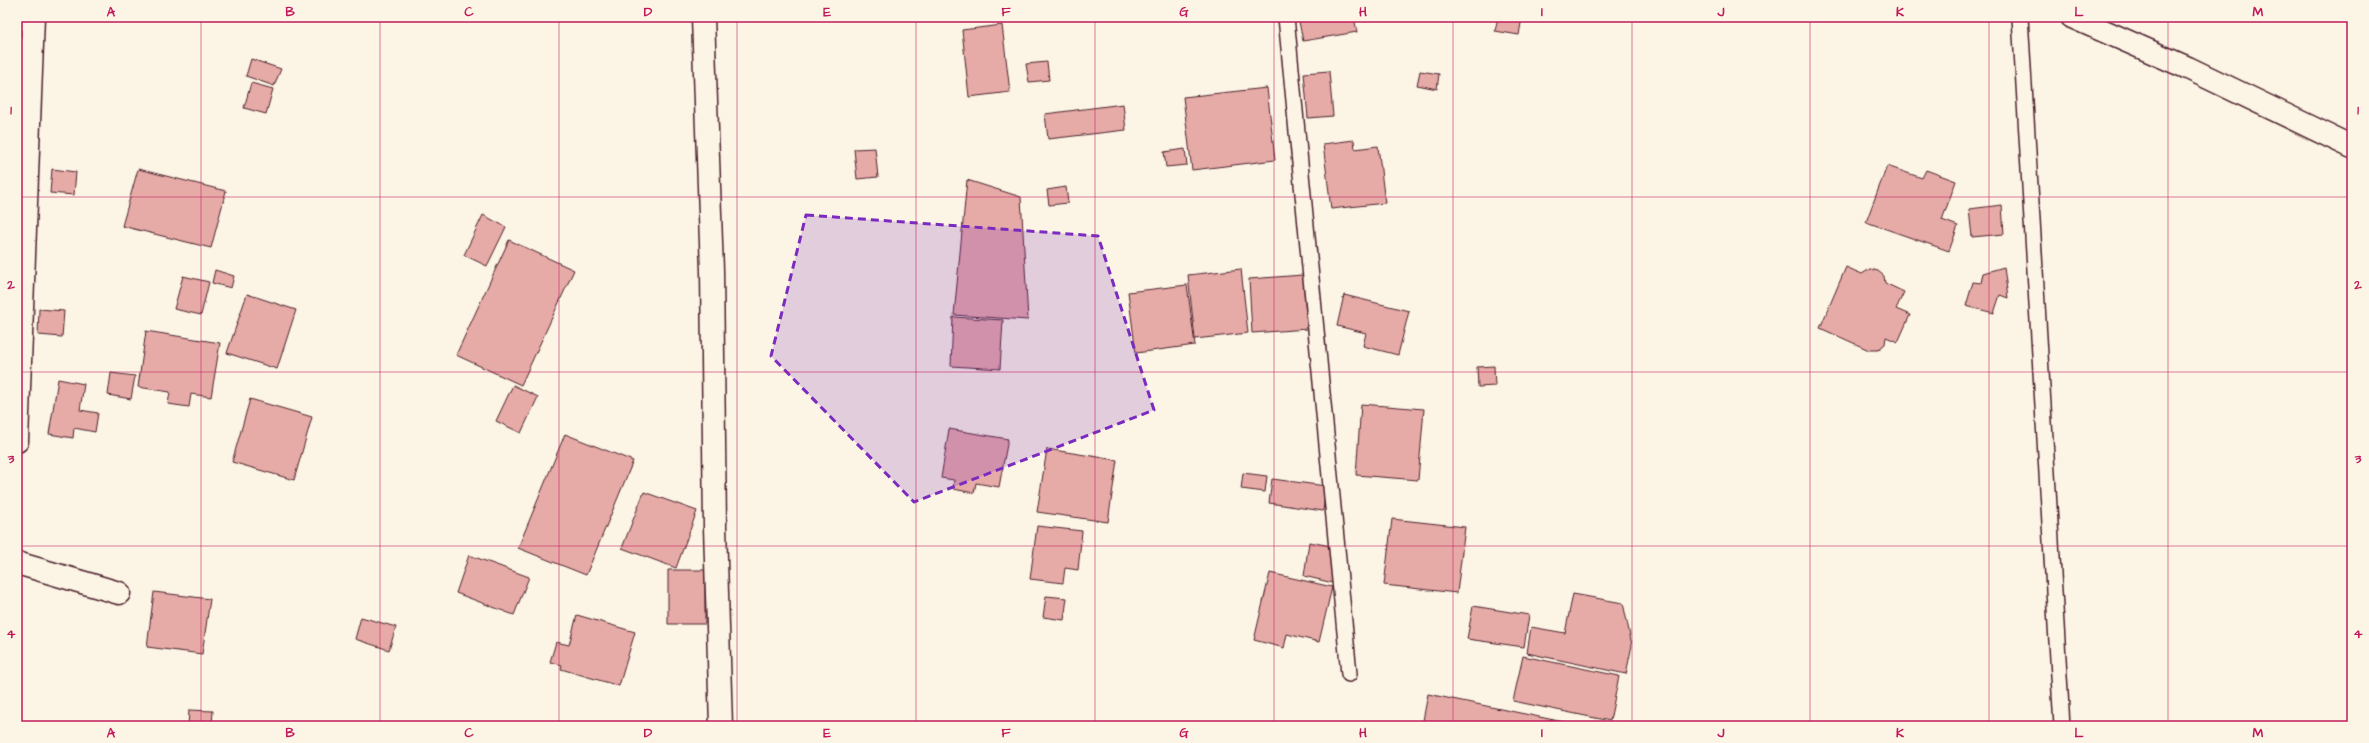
<svg xmlns="http://www.w3.org/2000/svg" width="2369" height="743" viewBox="0 0 2369 743" font-family="'Architects Daughter',sans-serif">
<style>
.building{fill:#e6aba7;stroke:#4a1f2b}
.lines{fill:none;stroke-linecap:round;stroke-linejoin:round}
.lane-casing{stroke:#4a1f2b;stroke-width:18}
.street-casing{stroke:#4a1f2b;stroke-width:25}
.lane{stroke:#fcf5e5;stroke-width:15}
.street{stroke:#fcf5e5;stroke-width:22}
.marked{fill:#7b2cbf;fill-opacity:0.2;stroke:#7b2cbf;stroke-width:3;stroke-dasharray:8 5;stroke-linejoin:round}
.grid{fill:none;stroke:#c2185b;stroke-width:1;stroke-opacity:0.55}
.neatline{fill:none;stroke:#c2185b;stroke-width:1.5}
.grid-label{font-size:13px;text-anchor:middle;font-weight:bold;fill:#c2185b}
</style>
<rect width="100%" height="100%" fill="#fcf5e5"/>
<filter id="ink" filterUnits="userSpaceOnUse"><feTurbulence type="fractalNoise" baseFrequency=".025" numOctaves="2"/><feDisplacementMap in="SourceGraphic" scale="8" xChannelSelector="R" yChannelSelector="G"/><feConvolveMatrix kernelMatrix="1 2 1 2 8 2 1 2 1" color-interpolation-filters="sRGB"/></filter>
<g filter="url(#ink)">
<!-- building -->
<path class="building" d="M1298 17H1354L1357 32 1303 41Z
M1498 17H1522L1519 35 1495 31Z
M1002 25 1010 92 969 97 962 30Z
M251 59 281 69 274 86 246 76Z
M1047 62 1049 80 1029 82 1026 64Z
M1329 71 1333 116 1308 118 1304 73Z
M1420 71 1439 74 1437 89 1417 85Z
M251 83 273 89 266 114 244 108Z
M1267 88 1275 160 1192 170 1183 97Z
M1123 104 1126 130 1048 139 1045 114Z
M1354 140 1355 149 1378 146 1385 203 1331 209 1323 144Z
M875 148 878 177 857 179 854 149Z
M1185 149 1187 165 1166 167 1164 152Z
M1887 166 1922 178 1926 170 1956 181 1942 220 1958 226 1949 251 1866 222Z
M52 169 76 172 74 195 50 193Z
M138 169 226 191 211 248 122 226Z
M967 180 1021 197 1028 320 954 315Z
M1066 187 1068 203 1049 205 1047 190Z
M2002 205 2004 234 1972 237 1969 209Z
M483 215 506 227 487 266 464 255Z
M509 240 574 270 521 385 456 355Z
M1846 267 1862 274 1870 269 1878 271 1884 276 1885 283 1904 292 1896 309 1910 315 1898 342 1886 337 1885 344 1878 350H1869L1820 328Z
M2004 267 2008 298 2000 295 1994 313 1966 306 1973 282 1981 283 1983 273Z
M1241 269 1248 333 1195 339 1188 275Z
M215 270 234 276 231 288 212 283Z
M1303 275 1307 329 1252 333 1249 279Z
M183 276 209 282 201 315 174 309Z
M1187 285 1195 345 1136 353 1128 292Z
M247 294 296 310 277 369 227 353Z
M1344 295 1409 311 1398 355 1363 346 1366 333 1337 326Z
M39 309 64 311 62 337 38 335Z
M953 317 1003 320 1000 369 951 366Z
M146 331 220 343 211 397 191 394 189 407 168 404 170 392 138 387Z
M1494 366 1495 386 1478 387 1477 367Z
M111 373 135 376 131 399 108 395Z
M58 379 84 384 80 410 98 413 95 432 74 428 73 438 49 434Z
M513 385 538 397 521 433 496 421Z
M250 399 312 417 294 480 232 462Z
M1361 404 1424 409 1418 480 1356 475Z
M949 429 1008 439 999 487 976 483 974 493 953 489 954 480 941 478Z
M565 434 633 461 586 575 518 548Z
M1047 449 1117 460 1108 522 1037 512Z
M1243 473 1267 476 1265 492 1241 489Z
M1272 479 1326 486 1323 511 1269 503Z
M644 492 697 511 676 568 622 548Z
M1392 519 1465 527 1457 593 1384 585Z
M1037 526 1082 531 1078 570 1065 568 1063 583 1030 579Z
M1309 542 1331 546 1333 583 1304 576Z
M469 555 529 577 514 615 456 593Z
M668 570H705V624H668Z
M1270 573 1332 587 1319 642 1287 634 1284 648 1254 640Z
M154 592 210 599 202 654 147 647Z
M1573 594 1623 603 1632 645 1626 674 1527 653 1531 627 1565 633Z
M1046 596 1067 598 1064 620 1043 617Z
M1473 606 1529 615 1524 647 1467 639Z
M577 615 635 632 619 686 561 669 562 665 550 662 556 642 569 645Z
M361 617 396 627 389 650 355 639Z
M1523 656 1619 676 1610 721 1513 701Z
M1428 694 1583 726H1422Z
M189 710 213 711 212 726H188Z"/>
<g class="lines">
<defs>
<path id="lane" d="M1286 17 1349 674
M2020 17 2062 726"/>
<path id="street" d="M703 17 712 271 715 527 721 726
M2072 17 2188 68 2352 147
M17 441 33 17
M17 563 119 593"/>
</defs>
<!-- lane casing -->
<use href="#lane" class="lane-casing"/>
<!-- street casing -->
<use href="#street" class="street-casing"/>
<!-- lane -->
<use href="#lane" class="lane"/>
<!-- street -->
<use href="#street" class="street"/>
</g>
</g>
<!-- marked area -->
<path class="marked" d="M806 215 1098 236 1154 410 914 502 771 356Z"/>
<!-- grid -->
<path class="grid" d="M201 17V726M380 17V726M559 17V726M737 17V726M916 17V726M1095 17V726M1274 17V726M1453 17V726M1632 17V726M1810 17V726M1989 17V726M2168 17V726M17 197H2352M17 372H2352M17 546H2352"/>
<!-- margin -->
<rect width="2369" height="743" fill="none" stroke="#fcf5e5" stroke-width="44"/>
<rect x="22" y="22" width="2325" height="699" class="neatline"/>
<g class="grid-label">
<text x="111" y="16">A</text>
<text x="290" y="16">B</text>
<text x="469" y="16">C</text>
<text x="648" y="16">D</text>
<text x="827" y="16">E</text>
<text x="1006" y="16">F</text>
<text x="1184" y="16">G</text>
<text x="1363" y="16">H</text>
<text x="1542" y="16">I</text>
<text x="1721" y="16">J</text>
<text x="1900" y="16">K</text>
<text x="2079" y="16">L</text>
<text x="2258" y="16">M</text>
<text x="11" y="114">1</text>
<text x="2358" y="114">1</text>
<text x="11" y="289">2</text>
<text x="2358" y="289">2</text>
<text x="11" y="463">3</text>
<text x="2358" y="463">3</text>
<text x="11" y="638">4</text>
<text x="2358" y="638">4</text>
<text x="111" y="737">A</text>
<text x="290" y="737">B</text>
<text x="469" y="737">C</text>
<text x="648" y="737">D</text>
<text x="827" y="737">E</text>
<text x="1006" y="737">F</text>
<text x="1184" y="737">G</text>
<text x="1363" y="737">H</text>
<text x="1542" y="737">I</text>
<text x="1721" y="737">J</text>
<text x="1900" y="737">K</text>
<text x="2079" y="737">L</text>
<text x="2258" y="737">M</text>
</g>
</svg>
